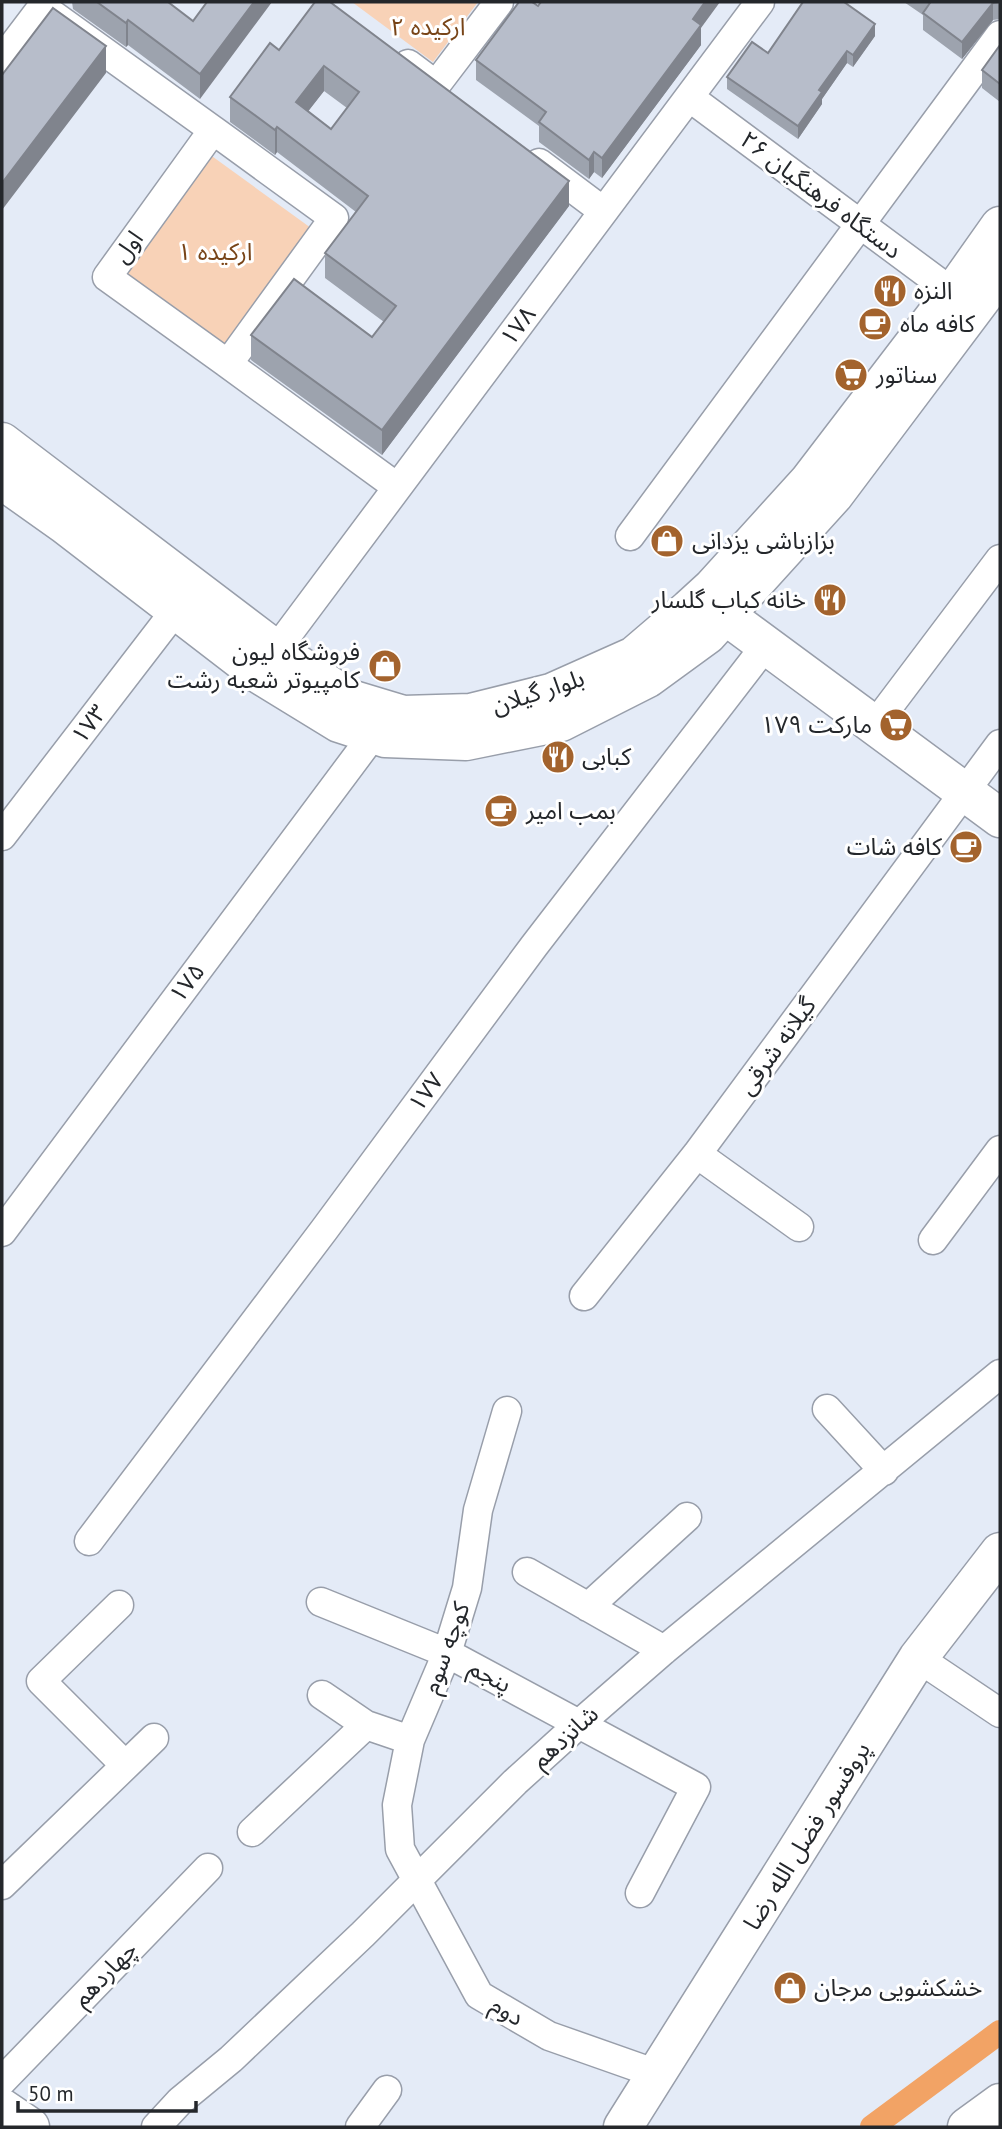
<svg xmlns="http://www.w3.org/2000/svg" width="1002" height="2129" viewBox="0 0 1002 2129" font-family="'PT Sans','Noto Sans Arabic',sans-serif">
<style>
.green{fill:#f8d2b7}
.lines{fill:none;stroke-linecap:round;stroke-linejoin:round}
.canal{stroke:#f2a365;stroke-width:24}
.minor-casing{stroke:#989eaa;stroke-width:31}
.secondary-casing{stroke:#989eaa;stroke-width:41}
.minor{stroke:#fff;stroke-width:28}
.secondary{stroke:#fff;stroke-width:38}
.wall{fill:#9da3ae;fill-rule:evenodd}
.shaded-wall{fill:#80848d}
.building{fill:#b7bdca;stroke:#80848d;stroke-width:2;fill-rule:evenodd}
.labels{text-anchor:middle;stroke-width:6;stroke-linejoin:round;paint-order:stroke}
.park-label{font-size:24px;fill:#784417;stroke:#fff}
.street-label{font-size:24px;fill:#24272b;stroke:#fff}
.poi-label{font-size:24px;fill:#24272b;stroke:#fff;text-anchor:start}
</style>
<rect width="100%" height="100%" fill="#e4ebf7"/>
<!-- green -->
<path class="green" d="M352 2H478L433 62Z
M209 154 311 228 222 350 120 276Z"/>
<g class="lines">
<!-- canal -->
<path class="canal" d="M872 2127 1000 2032"/>
<defs>
<path id="minor" d="M42 7 213 130
M2 60 46 2
M408 64 436 85 499 2
M689 97 968 304
M213 130 334 218 228 364 107 277Z
M539 163 603 211
M228 364 397 487
M630 536 1000 35
M276 650 760 2
M874 726 1000 559
M2 836 175 611
M697 1154 799 1227
M2 1232 373 735
M933 1240 1000 1150
M584 1296 697 1154 1000 744
M827 1409 884 1471
M507 1411 478 1510 467 1588 447 1653 410 1740 397 1805 400 1849 479 1995 549 2036 657 2074
M89 1541 324 1230 534 946 766 645
M527 1572 664 1650
M321 1602 447 1653 696 1787 640 1893
M119 1605 41 1681 125 1765
M588 1607 687 1517
M918 1658 1000 1713
M322 1695 366 1725 410 1740
M252 1832 366 1725
M2 1885 154 1738
M2 2081 208 1868
M156 2127 180 2101 231 2059 363 1934 515 1782 579 1724 664 1650 1000 1374
M360 2127 387 2090"/>
<path id="secondary" d="M2 442 276 650 350 699 403 715 471 713 551 693 634 656 689 609 712 588 809 481 952 294 1000 226
M2 480 64 524 259 674 339 723 385 738 466 741 561 722 648 678 707 635 834 495 1000 274
M725 615 1000 818
M2 2108 30 2127
M623 2127 918 1658 1000 1552
M967 2127 1000 2103"/>
</defs>
<!-- minor casing -->
<use href="#minor" class="minor-casing"/>
<!-- secondary casing -->
<use href="#secondary" class="secondary-casing"/>
<!-- minor -->
<use href="#minor" class="minor"/>
<!-- secondary -->
<use href="#secondary" class="secondary"/>
</g>
<!-- wall -->
<path class="wall" d="M72 2H168L193 21 207 2 200 99 128 45 126 47 73 9Z
M315 2 569 206 382 455 251 360V335L372 337 384 322 325 278V253L356 212 277 152 275 155 230 122V97L279 50ZM324 91 347 108 331 129 308 111Z
M904 2H1000V19L993 20 962 59 923 30V15Z
M538 6 701 28V45L602 178 594 172 589 179 539 142V126L476 80V60Z
M875 36 853 67 847 63 822 99V104L798 139 727 89V77L768 53Z
M1000 45V102L982 88V70Z"/>
<!-- shaded-wall -->
<path class="shaded-wall" d="M254 2H272L200 99V74Z
M705 2H720L701 28V45L602 178V158L693 19Z
M993 3V20L962 59V42Z
M128 20V45L126 47V23Z
M875 24V36L853 67V55Z
M106 46V73L2 210V183Z
M847 51V63L822 99V104L798 139V126L819 90Z
M324 66V91L296 127V102Z
M277 127V152L275 155V130Z
M594 152V172L589 179V160Z
M569 181V206L382 455V430Z"/>
<!-- building -->
<path class="building" d="M97 2H168L193 21 207 2H254L200 74 128 20 126 23Z
M315 2H330L569 181 382 430 251 335 294 279 372 337 396 306 325 253 368 196 277 127 275 130 230 97 270 43 279 50ZM324 66 359 92 331 129 296 102Z
M519 2H532L538 6 541 2H705L693 19 701 25 646 99 602 158 594 152 589 160 539 122 546 112 476 60Z
M803 2H844L875 24 853 55 847 51 819 90 822 92 798 126 727 77 752 42 768 53Z
M928 2H999L993 3 962 42 923 13 930 3Z
M53 8 106 46 2 183V75Z
M1000 45V84L982 70Z"/>
<!-- icons -->
<defs>
<symbol id="restaurant-disc" viewBox="-11 -11 22 22"><circle r="9.5" fill="#a3632d" stroke="#fff"/><path d="M-5-6h1v4h1v-4h1v4h1v-4h1v5L-1.5 .5V6h-2V.5L-5-1ZM5-6V6H3V1.5H1.5Q1.5-4 5-6Z" fill="#fff"/></symbol>
<symbol id="cafe-disc" viewBox="-11 -11 22 22"><circle r="9.5" fill="#a3632d" stroke="#fff"/><path d="M-5.5-4.5H6V0H3Q3 3.5 0 3.5H-2.5Q-5.5 3.5-5.5 0ZM3-3.2v2h1.7v-2ZM-6 4.5H4V6H-6Z" fill="#fff"/></symbol>
<symbol id="supermarket-disc" viewBox="-11 -11 22 22"><circle r="9.5" fill="#a3632d" stroke="#fff"/><path d="M-6-5.5h2.5l.6 2H6L4.5 2H-2.5L-4.4-4H-6ZM-1.5 3.2a1.3 1.3 0 1 0 .1 0ZM3 3.2a1.3 1.3 0 1 0 .1 0Z" fill="#fff"/></symbol>
<symbol id="shop-disc" viewBox="-11 -11 22 22"><circle r="9.5" fill="#a3632d" stroke="#fff"/><path d="M-5-2.5h2.3a2.7 3.5 0 0 1 5.4 0H5L5.5 6h-11ZM-1.5-2.5h3a1.5 2.3 0 0 0-3 0Z" fill="#fff"/></symbol>
</defs>
<g fill-rule="evenodd">
<use href="#restaurant-disc" x="871" y="272" width="38" height="38"/>
<use href="#cafe-disc" x="856" y="305" width="38" height="38"/>
<use href="#supermarket-disc" x="832" y="356" width="38" height="38"/>
<use href="#shop-disc" x="648" y="522" width="38" height="38"/>
<use href="#restaurant-disc" x="811" y="581" width="38" height="38"/>
<use href="#shop-disc" x="366" y="647" width="38" height="38"/>
<use href="#supermarket-disc" x="877" y="706" width="38" height="38"/>
<use href="#restaurant-disc" x="539" y="738" width="38" height="38"/>
<use href="#cafe-disc" x="482" y="792" width="38" height="38"/>
<use href="#cafe-disc" x="947" y="828" width="38" height="38"/>
<use href="#shop-disc" x="771" y="1969" width="38" height="38"/>
</g>
<g class="labels">
<!-- park labels -->
<g class="park-label">
<text x="428" y="35">ارکیده ۲</text>
<text x="215" y="260">ارکیده ۱</text>
</g>
<!-- street labels -->
<g class="street-label">
<text transform="translate(821 195) rotate(37)" y="8">۲۶ دستگاه فرهنگیان</text>
<text transform="translate(128 247) rotate(-54)" y="8">اول</text>
<text transform="translate(518 326) rotate(-53)" y="8">۱۷۸</text>
<text transform="translate(538 692) rotate(-18)" y="8">بلوار گیلان</text>
<text transform="translate(89 724) rotate(-53)" y="8">۱۷۳</text>
<text transform="translate(187 983) rotate(-53)" y="8">۱۷۵</text>
<text transform="translate(777 1046) rotate(-54)" y="8">گیلانه شرقی</text>
<text transform="translate(426 1092) rotate(-54)" y="8">۱۷۷</text>
<text transform="translate(446 1648) rotate(-70)" y="8">کوچه سوم</text>
<text transform="translate(490 1676) rotate(28)" y="8">پنجم</text>
<text transform="translate(565 1737) rotate(-42)" y="8">شانزدهم</text>
<text transform="translate(807 1836) rotate(-58)" y="8">پروفسور فضل الله رضا</text>
<text transform="translate(105 1974) rotate(-46)" y="8">چهاردهم</text>
<text transform="translate(507 2011) rotate(31)" y="8">دوم</text>
</g>
<!-- poi labels -->
<g class="poi-label">
<text x="914" y="299">النزه</text>
<text x="900" y="332">کافه ماه</text>
<text x="876" y="383">سناتور</text>
<text x="692" y="549">بزازباشی یزدانی</text>
<text x="806" y="608" text-anchor="end">خانه کباب گلسار</text>
<text x="360" y="660" text-anchor="end">فروشگاه لیون<tspan x="360" dy="28">کامپیوتر شعبه رشت</tspan></text>
<text x="872" y="733" text-anchor="end">۱۷۹ مارکت</text>
<text x="582" y="765">کبابی</text>
<text x="526" y="819">بمب امیر</text>
<text x="942" y="855" text-anchor="end">کافه شات</text>
<text x="814" y="1996">خشکشویی مرجان</text>
</g>
</g>
<!-- border -->
<rect width="1002" height="2129" fill="none" stroke="#24272b" stroke-width="7"/>
<!-- scale -->
<path d="M18 2101v10h178v-10" fill="none" stroke="#24272b" stroke-width="3.5"/>
<text x="28" y="2101" font-size="21" fill="#24272b" stroke="#ffffff" stroke-width="5" paint-order="stroke">50 m</text>
</svg>
